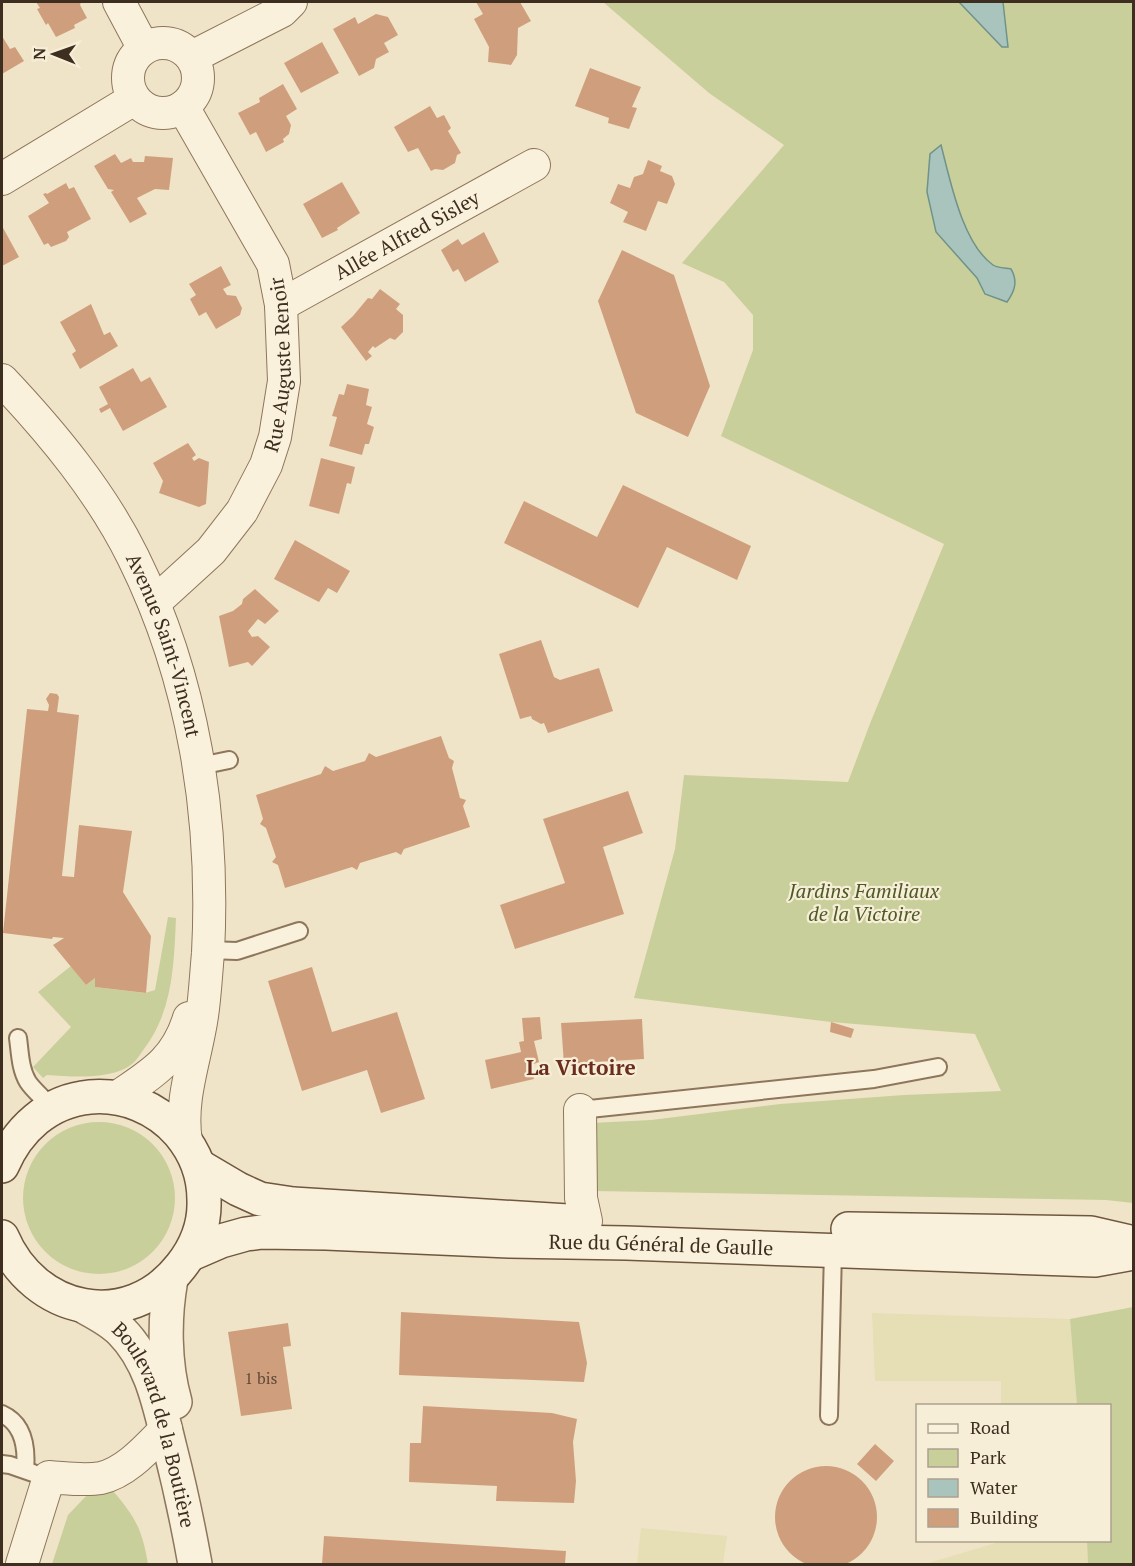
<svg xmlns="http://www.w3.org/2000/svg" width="1135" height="1566" viewBox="0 0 1135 1566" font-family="'PT Serif',serif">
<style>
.farmland{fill:#e6deb5}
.green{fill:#c9cf9b}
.water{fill:#a9c4bc;stroke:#6f938a;stroke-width:1.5}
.building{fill:#cf9f7d}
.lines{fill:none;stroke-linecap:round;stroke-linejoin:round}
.service-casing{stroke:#8d765c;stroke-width:20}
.minor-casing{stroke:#8d765c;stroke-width:34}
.tertiary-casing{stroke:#8d765c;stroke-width:36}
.secondary-casing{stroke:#6f573f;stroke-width:36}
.service{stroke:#faf1dc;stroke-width:16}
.minor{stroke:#faf1dc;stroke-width:32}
.tertiary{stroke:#faf1dc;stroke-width:33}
.secondary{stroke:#faf1dc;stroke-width:33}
.labels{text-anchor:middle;stroke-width:4.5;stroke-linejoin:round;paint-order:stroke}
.number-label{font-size:16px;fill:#624a37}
.street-label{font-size:20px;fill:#3d2e20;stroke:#f7eed8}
.park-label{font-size:20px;font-style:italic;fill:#4d5a26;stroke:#f7eed8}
.neighbourhood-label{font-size:21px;font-weight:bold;fill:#6b2e1e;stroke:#f7eed8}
</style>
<rect width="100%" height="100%" fill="#f0e4c8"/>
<!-- farmland -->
<path class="farmland" d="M872 1313 1070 1319 1077 1405H1001V1381H875Z
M641 1528 727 1536 723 1564H637Z
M999 1541H1087L1088 1564H925L999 1542Z"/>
<!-- green -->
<path class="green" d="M603 2H1133V1203L1106 1200 593 1191 591 1123 651 1120 780 1104 904 1095 1001 1091 975 1034 831 1022 634 998 675 849 684 775 848 782 871 721 944 544 721 436 753 350V315L724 282 682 263 784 145 709 93Z
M168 917 176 918C174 964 173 1011 144 1049 140 1054 137 1060 132 1064 112 1080 72 1077 47 1075L43 1078 33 1067 71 1027 38 992 71 966 86 985 95 978V987L145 993 155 990Z
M23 1198a76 76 0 1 1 152 0a76 76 0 1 1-152 0Z
M1133 1307V1564H1088L1087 1541 1110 1540V1406L1077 1405 1070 1319Z
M113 1491C136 1518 142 1529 148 1564H52L68 1515 88 1494Z"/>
<!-- water -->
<path class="water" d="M959 2H1003L1008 47H1002Z
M941 145C950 179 962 243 993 265 997 268 1005 268 1011 269 1018 281 1015 291 1007 302L985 294 977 278 936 232 927 192 930 154Z"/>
<!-- building -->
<path class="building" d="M36 2H81L80 5 87 18 74 25 75 28 56 37 48 23 46 25 37 9 40 8Z
M476 2H520L531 21 518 28 517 55 511 65 488 62 489 47 474 19 483 14Z
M376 14 388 17 398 35 384 43 389 52 376 59 374 68 359 76 333 29 355 17 358 24Z
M2 36 10 49 15 47 24 61 2 74Z
M322 42 339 73 301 93 284 63Z
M590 68 641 87 632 107 637 108 629 129 608 123 609 118 575 106Z
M283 84 297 109 286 116 291 125 289 134 283 139 284 142 266 152 256 132 250 135 238 113 260 102 259 98Z
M430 106 437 118 444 115 451 128 448 131 461 153 457 155 455 163 443 170 435 169 431 171 418 148 408 152 394 127Z
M115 154 121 163 131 158 133 162H144L145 156 173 158 169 190 155 189 137 198 147 214 130 223 111 192 114 190 108 189 94 166Z
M648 160 662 166 660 171 672 176 675 184 667 204 658 201 646 231 623 222 628 212 610 203 618 184 630 188 634 177 643 174Z
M342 182 360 213 337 228 338 230 322 238 303 204Z
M66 183 69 189 74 187 91 219 67 232 69 237 66 241 51 247 48 243 44 245 28 216 49 203 43 194 46 193 47 194Z
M2 226 19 257 2 266Z
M484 232 499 262 465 282 458 269 453 272 441 250 458 239 462 245Z
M622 250 674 275 710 386 688 437 636 413 598 301Z
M221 266 231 285 223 289 227 295 236 296 242 308 240 315 216 329 206 312 199 316 190 299 196 295 189 284Z
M380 289 400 304 396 309 403 315V332L395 340 390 338 375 348 373 346 368 352 372 356 366 361 341 327 353 316 368 298 372 299Z
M91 304 104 335 110 332 118 346 80 369 72 354 76 351 60 322Z
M133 368 141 382 150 377 167 407 123 431 110 408 101 413 99 409 108 404 99 387Z
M347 384 369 389 366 405 372 407 367 424 374 427 369 444H365L362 455 329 446 337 417 332 416 339 394 344 395Z
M188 443 196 455 192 458 194 461 199 458 209 462 206 504 199 507 159 493 163 481 153 463Z
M321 458 355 467 351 484 347 483 339 514 309 506Z
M623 485 751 546 737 580 667 547 638 608 504 543 524 501 597 537Z
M295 540 350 571 337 593 328 588 319 602 274 579Z
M255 589 279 611 265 624 258 619 248 631 252 637 258 636 270 647 252 666 248 662 229 667 219 616 233 611 242 604 243 599Z
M541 640 554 677 560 680 599 668 613 711 548 733 544 723 541 724 532 719 531 716 520 719 499 654Z
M50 693 57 694 59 697 57 712 79 715 62 876 74 877 79 825 132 831 123 892 151 936 146 993 95 987V978L86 985 53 945 64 938 53 937 52 939 3 933 27 709 48 711 49 705 46 699Z
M441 736 449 758 454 761 452 768 460 798 466 800 463 806 470 827 404 849 401 855 396 852 360 863 357 870 352 867 285 888 278 865 272 862 276 857 266 828 260 824 263 819 256 795 321 774 325 766 333 771 365 761 369 753 376 757Z
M628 791 643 833 603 847 624 914 515 949 500 905 565 883 543 819Z
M312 967 332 1032 397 1012 425 1099 381 1113 367 1070 302 1091 268 981Z
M540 1017 542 1039 534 1041 539 1062 531 1065 534 1079 491 1089 485 1060 521 1052 519 1042 524 1041 522 1018Z
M642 1019 644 1059 564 1064 561 1023Z
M831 1022 854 1029 851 1038 830 1032Z
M401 1312 579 1322 587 1363 584 1382 399 1375Z
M288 1323 291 1346 283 1347 292 1409 241 1416 228 1332Z
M423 1406 552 1413 577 1419 573 1442 576 1481 574 1503 496 1501 497 1486 409 1482 410 1443H421Z
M875 1444 894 1461 876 1481 857 1464Z
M775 1517a51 51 0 1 1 102 0a51 51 0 1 1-102 0Z
M324 1536 566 1551 565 1564H322Z"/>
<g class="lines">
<defs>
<path id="service" d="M200 766 229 760
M208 950 237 951 299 931
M18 1038C20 1052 20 1069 28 1082 34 1091 45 1099 51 1108
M580 1110 874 1079 938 1067
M2 1414C24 1424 27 1448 25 1470
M829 1416 833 1251
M2 1464 10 1465 33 1473"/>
<g id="minor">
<path d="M119 2 143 47"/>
<circle cx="163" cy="78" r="35"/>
<path d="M192 57 282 11 291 2"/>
<path d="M2 179 134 99"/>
<path id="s1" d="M281 305 534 165"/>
<path id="s2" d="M2 380C52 433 101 492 133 557 194 680 215 818 208 953 206 974 205 996 202 1016 196 1058 179 1099 186 1141"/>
<path id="s3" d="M154 603 211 551 242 511 266 465 275 437 284 381 281 305 273 264 183 107"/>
<path d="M116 1098C151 1074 176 1061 189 1018"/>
<path d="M580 1110 581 1198 586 1221"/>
<path d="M22 1564 49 1477C66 1478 84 1481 101 1478 127 1472 148 1447 166 1429"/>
</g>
<g id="tertiary">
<path d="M171 1279C164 1318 164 1363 175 1402"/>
<path id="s4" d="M83 1306C96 1313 110 1320 121 1331 152 1362 160 1408 170 1448 180 1487 188 1525 195 1564"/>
</g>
<g id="secondary">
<path d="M2 1166C18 1129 48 1101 90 1097 124 1094 157 1108 179 1133 195 1152 204 1175 204 1200 205 1225 196 1247 181 1266 128 1334 34 1313 2 1237"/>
<path d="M199 1166 238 1189 260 1199 293 1204 568 1221"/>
<path d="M848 1229 1091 1233 1134 1243"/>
<path id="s5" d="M191 1254 221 1241 246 1234 262 1232 326 1233 509 1241 626 1243 1095 1260 1134 1253"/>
</g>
</defs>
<!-- service casing -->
<use href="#service" class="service-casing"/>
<!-- minor casing -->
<use href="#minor" class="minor-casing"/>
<!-- tertiary casing -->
<use href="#tertiary" class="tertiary-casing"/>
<!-- secondary casing -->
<use href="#secondary" class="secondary-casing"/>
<!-- service -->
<use href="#service" class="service"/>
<!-- minor -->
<use href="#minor" class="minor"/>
<!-- tertiary -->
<use href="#tertiary" class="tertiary"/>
<!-- secondary -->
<use href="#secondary" class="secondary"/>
</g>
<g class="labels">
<!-- number labels -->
<g class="number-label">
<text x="261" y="1384">1 bis</text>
</g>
<!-- street labels -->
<g class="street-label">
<text dy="7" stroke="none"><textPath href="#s1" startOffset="144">Allée Alfred Sisley</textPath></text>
<text dy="7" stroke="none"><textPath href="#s3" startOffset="282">Rue Auguste Renoir</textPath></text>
<text dy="7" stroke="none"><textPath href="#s2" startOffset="315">Avenue Saint-Vincent</textPath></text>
<text dy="7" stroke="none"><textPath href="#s5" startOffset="474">Rue du Général de Gaulle</textPath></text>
<text dy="7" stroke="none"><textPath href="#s4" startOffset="147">Boulevard de la Boutière</textPath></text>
</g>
<!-- park labels -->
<g class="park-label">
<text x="864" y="898">Jardins Familiaux<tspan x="864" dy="23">de la Victoire</tspan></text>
</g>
<!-- neighbourhood labels -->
<g class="neighbourhood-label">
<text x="581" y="1075">La Victoire</text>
</g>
</g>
<!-- border -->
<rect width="1135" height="1566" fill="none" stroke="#3d2e20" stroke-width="6"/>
<!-- legend -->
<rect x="916" y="1404" width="195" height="138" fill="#f7eed8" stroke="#ada18e" stroke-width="1.5"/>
<rect x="928" y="1424" width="30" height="9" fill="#faf1dc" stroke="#ada18e" stroke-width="1.5"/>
<text x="970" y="1434" font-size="18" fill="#3d2e20">Road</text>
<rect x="928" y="1449" width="30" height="18" fill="#c9cf9b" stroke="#ada18e" stroke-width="1.5"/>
<text x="970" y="1464" font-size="18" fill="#3d2e20">Park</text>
<rect x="928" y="1479" width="30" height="18" fill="#a9c4bc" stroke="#ada18e" stroke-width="1.5"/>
<text x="970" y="1494" font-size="18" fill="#3d2e20">Water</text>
<rect x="928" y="1509" width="30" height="18" fill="#cf9f7d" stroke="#ada18e" stroke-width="1.5"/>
<text x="970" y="1524" font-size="18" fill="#3d2e20">Building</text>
<!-- north arrow -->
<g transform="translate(54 54) rotate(271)" stroke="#f7eed8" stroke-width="4.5" paint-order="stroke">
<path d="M0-4.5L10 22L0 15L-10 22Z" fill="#3d2e20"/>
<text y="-9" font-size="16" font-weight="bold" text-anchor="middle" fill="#3d2e20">N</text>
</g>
</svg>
